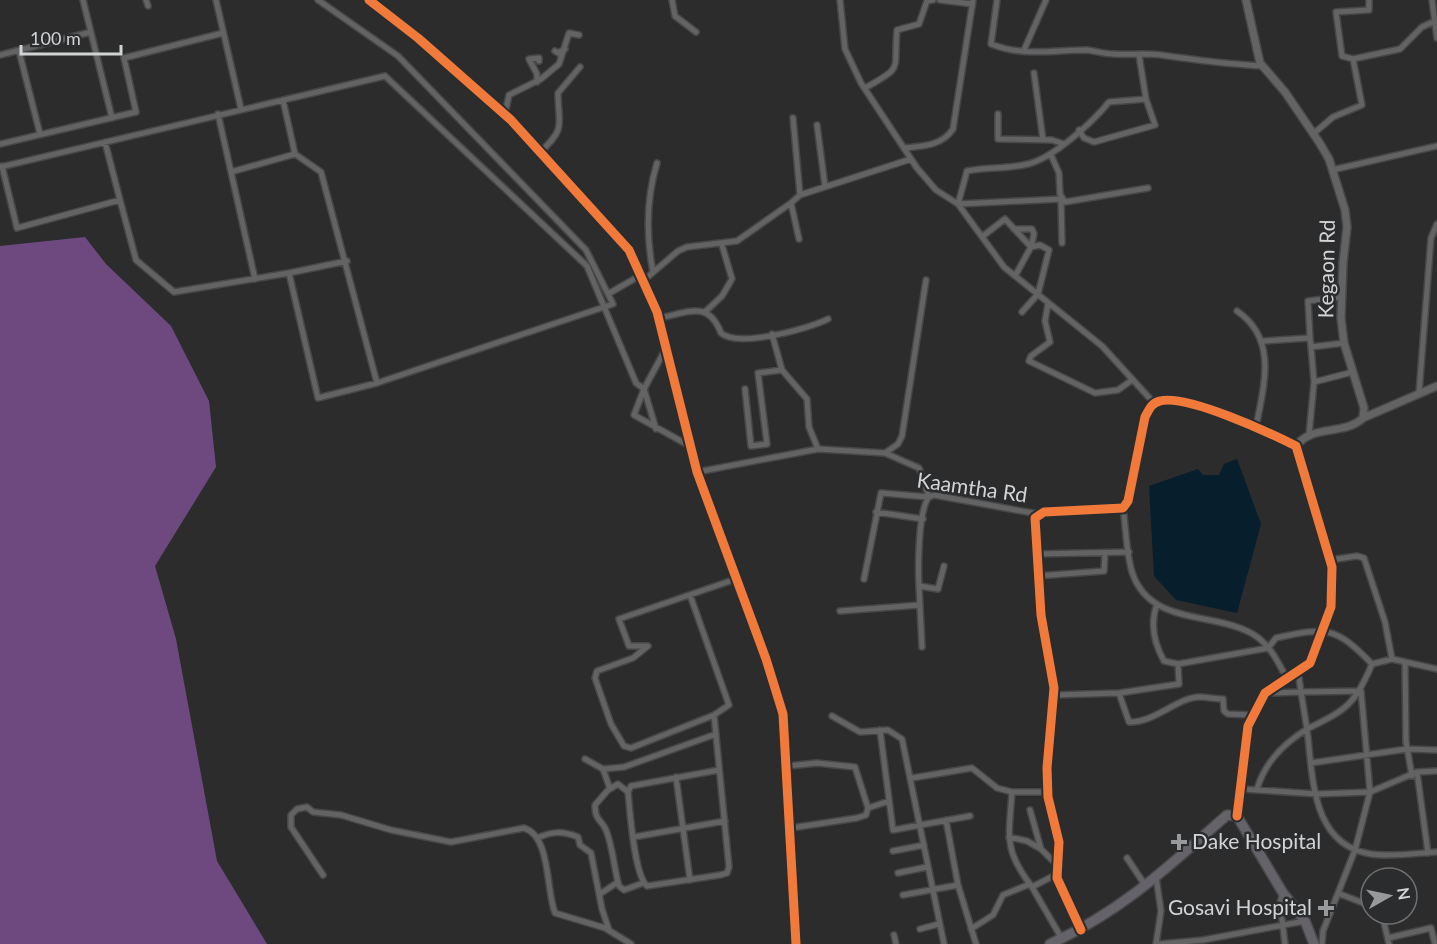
<svg xmlns="http://www.w3.org/2000/svg" width="1437" height="944" viewBox="0 0 1437 944" font-family="Lato,sans-serif">
<style>
.forest{fill:#6e4980}
.water{fill:#071e2c}
.lines{fill:none;stroke-linecap:round;stroke-linejoin:round}
.minor-casing{stroke:#464748;stroke-width:8}
.tertiary-casing{stroke:#464748;stroke-width:10}
.primary-casing{stroke:#464748;stroke-width:12}
.minor{stroke:#636364;stroke-width:5}
.tertiary{stroke:#636364;stroke-width:7}
.primary{stroke:#656369;stroke-width:9}
.cycleway-casing{stroke:#2b2c2e;stroke-width:13}
.cycleway{stroke:#f17a3a;stroke-width:9}
.poi-dot{fill:#98999a;stroke:#2b2c2e;stroke-width:2}
.labels{text-anchor:middle;stroke-width:5;stroke-linejoin:round;paint-order:stroke}
.street-label{font-size:21px;fill:#d2d3d4;stroke:#2b2c2e}
.poi-label{font-size:21px;fill:#d2d3d4;stroke:#2b2c2e;text-anchor:start}
</style>
<rect width="100%" height="100%" fill="#2c2c2d"/>
<!-- forest -->
<path class="forest" d="M85 237 106 264 171 326 209 401 216 467 155 566 176 639 217 861 267 944H0V246Z"/>
<!-- water -->
<path class="water" d="M1237 459 1261 524 1237 613 1176 600 1154 576 1149 486 1198 469 1203 475H1219L1224 464Z"/>
<g class="lines">
<defs>
<path id="minor" d="M83 0 112 118
M146 0 148 6
M216 0 241 109
M318 0 398 56 586 250 613 304 377 383 318 398 289 273 347 261
M672 0 675 16 696 32
M840 0 845 49 861 83 917 168 936 190 958 204 1004 267 1102 346 1154 403
M940 0 972 4
M997 0 991 44C1023 57 1053 50 1087 50 1096 51 1105 54 1114 54 1130 55 1145 53 1161 55 1195 60 1228 64 1262 66
M1432 0 1437 38
M1024 50 1046 0
M19 51 40 134
M555 51 558 53 565 49
M0 55 91 32
M1353 59 1400 49 1422 27 1435 21
M1034 73 1043 140
M537 82V74L529 59 539 58V61
M865 88C905 66 893 71 897 30L919 24 927 1 933 0
M283 100 295 154 321 172 377 383
M218 114 231 172
M505 114 509 95 541 79 559 64 569 33 579 35
M998 114V139L1052 140 1064 144
M793 118 800 195
M817 125 825 186
M1079 130 1084 138 1094 142 1155 125 1146 99
M1313 134 1333 117 1362 105 1353 59 1342 56 1336 12 1369 10V0
M105 142 120 200
M0 144 136 112 124 58 223 33
M904 148C922 146 942 146 953 129L973 0
M540 152C567 128 558 124 558 93L580 67
M1051 155 1059 173 1060 194 1065 202 1148 188
M2 166 17 228 120 200 136 260 174 292 289 273
M0 167 385 76 587 266 636 383 644 389 656 429
M1332 170 1437 146
M1014 229H1032L1034 234 1031 247 1040 245 1049 250 1038 294 1022 312
M983 236 1005 219 1031 247 1015 276
M799 239 791 203 800 195 911 159
M1062 243 1061 199 958 204 967 171C987 167 1008 169 1028 164 1053 158 1092 123 1109 102L1146 99 1139 55
M653 272C646 235 646 199 657 163
M255 279 231 172 295 154
M643 281 678 251 687 247 737 241 791 203
M608 294 641 275
M1048 304 1045 321 1050 342 1031 356 1029 361 1095 393 1118 390 1132 380
M706 311 722 296 732 279 722 245
M1237 311C1278 339 1264 385 1256 427
M659 318C687 313 708 299 721 333 738 348 808 329 828 319
M772 334 782 370 807 399 809 427 818 449 885 453 919 468 929 497C918 510 918 568 919 586L938 589 944 566
M1310 338 1308 301 1341 297
M1263 341 1310 338 1311 347 1344 343
M666 348 644 389 634 415 688 445
M1314 382 1353 372
M745 389 751 446 767 444 758 373 782 370
M1419 393 1431 238 1437 224
M1309 435 1314 382 1311 347
M885 453 898 444 902 436 926 280
M697 472 818 449
M1123 508C1126 528 1126 552 1132 572 1149 625 1211 612 1249 632 1268 641 1277 660 1286 677
M876 512 923 519
M1036 554 1129 552
M1330 560 1357 556 1364 558 1385 622 1392 659 1437 669
M1037 576 1104 571 1105 553
M864 579 881 493 929 497 934 495 1038 514
M919 586 922 647
M690 595 729 705 714 715 631 748 624 746 611 724 595 678 597 671 633 658 648 646H629L619 619 736 579
M1157 604C1150 623 1154 643 1164 661L1178 664
M840 611 920 605
M1392 659 1372 664C1355 705 1346 710 1307 729 1313 777 1311 845 1371 854 1392 857 1416 853 1437 852
M1405 662 1406 742 1412 776
M1298 671 1301 692 1361 691 1370 792 1355 850 1323 931 1322 944
M1119 693 1129 722C1155 723 1177 697 1200 697 1208 697 1214 699 1223 699L1224 711 1228 714 1253 715
M1054 695 1119 693 1179 684 1178 664 1268 648 1276 638C1327 627 1335 626 1372 664
M714 715 729 867 727 873 720 875 647 886C634 875 630 811 628 792L631 786 719 770
M832 716 860 732 888 730 902 739 944 944
M880 730 893 830 970 816
M585 759 603 769 624 767 716 734
M1311 763 1407 749 1437 750
M788 766 817 763 855 767 868 808 889 801
M603 769 610 789
M1417 772 1428 853
M676 777 690 880
M912 778 972 768 997 788 1012 792H1047
M1242 789 1317 794 1370 792 1417 772 1437 771
M1257 789C1265 762 1283 744 1307 729L1301 692 1266 693
M628 792 618 784 608 790 595 805C595 821 601 819 606 830 613 847 614 869 619 886L624 890 643 883
M1012 792C1009 837 1003 849 1032 887
M1030 810 1041 849 1057 865
M946 820 958 885
M791 828 857 818 866 815 868 808
M634 837 725 821
M1009 837 1027 841 1041 849
M537 838C553 831 562 831 578 837L580 845 591 853 602 909 609 930
M893 851 924 845
M1127 858 1145 885
M898 873 927 867
M1057 874 1032 887 1062 939
M323 875 291 827V815L297 809 307 807 313 812 341 815 391 830 451 842 524 828C551 836 546 891 555 913L605 928 631 944
M1283 893 1280 903 1285 944
M600 894 618 882
M1340 894 1371 906
M903 895 958 885 976 944
M1382 914 1389 944
M920 929 939 924
M971 929 993 915 1003 895 1030 884
M894 935 896 944
M1388 938 1431 928 1435 944
M1156 944 1161 911 1156 877
M1159 944 1203 940 1305 921"/>
<path id="tertiary" d="M369 0 418 38 511 120 629 250 657 312 697 472 766 659 783 714 796 944
M1246 0 1260 63 1285 92 1319 142 1329 159 1345 210 1347 227 1343 263 1341 318 1344 343 1364 408 1363 418
M1296 446C1312 424 1344 436 1363 418L1437 386
M1081 930 1057 878 1059 842 1048 797 1047 768 1054 688 1041 615 1035 518 1044 512 1123 508 1128 501 1145 417C1149 410 1151 403 1160 401 1187 394 1270 433 1296 446L1332 567 1331 607 1310 663 1265 693 1248 726 1237 816"/>
<path id="primary" d="M1050 944C1122 911 1168 867 1227 815L1237 816 1283 893 1305 921 1314 944"/>
</defs>
<!-- minor casing -->
<use href="#minor" class="minor-casing"/>
<!-- tertiary casing -->
<use href="#tertiary" class="tertiary-casing"/>
<!-- primary casing -->
<use href="#primary" class="primary-casing"/>
<!-- minor -->
<use href="#minor" class="minor"/>
<!-- tertiary -->
<use href="#tertiary" class="tertiary"/>
<!-- primary -->
<use href="#primary" class="primary"/>
<defs>
<path id="cycleway" d="M369 0 418 38 511 120 629 250 657 312 697 472 766 659 783 714 796 944
M1081 930 1057 878 1059 842 1048 797 1047 768 1054 688 1041 615 1035 518 1044 512 1123 508 1128 501 1145 417C1149 410 1151 403 1160 401 1187 394 1270 433 1296 446L1332 567 1331 607 1310 663 1265 693 1248 726 1237 816"/>
</defs>
<!-- cycleway casing -->
<use href="#cycleway" class="cycleway-casing"/>
<!-- cycleway -->
<use href="#cycleway" class="cycleway"/>
</g>
<!-- markers -->
<g class="poi-dot">
<path d="M1176 833h6v6h6v6h-6v6h-6v-6h-6v-6h6z"/>
<path d="M1323 899h6v6h6v6h-6v6h-6v-6h-6v-6h6z"/>
</g>
<g class="labels">
<!-- street labels -->
<g class="street-label">
<text transform="translate(1327 269) rotate(-89)" y="7">Kegaon Rd</text>
<text transform="translate(972 488) rotate(8)" y="7">Kaamtha Rd</text>
</g>
<!-- poi labels -->
<g class="poi-label">
<text x="1192" y="849">Dake Hospital</text>
<text x="1312" y="915" text-anchor="end">Gosavi Hospital</text>
</g>
</g>
<!-- north arrow -->
<g transform="translate(1389 896) rotate(81)"><circle r="28" fill="#2b2c2e" stroke="#6e6f70" stroke-width="1.5"/>
<path d="M0-4.5L10 22L0 15L-10 22Z" fill="#98999a"/>
<text y="-9" font-size="16" font-weight="bold" text-anchor="middle" fill="#d2d3d4">N</text>
</g>
<!-- scale -->
<path d="M21 45v9h100v-9" fill="none" stroke="#d2d3d4" stroke-width="3"/>
<text x="30" y="45" font-size="18" fill="#d2d3d4" stroke="#2b2c2e" stroke-width="4.5" paint-order="stroke">100 m</text>
</svg>
